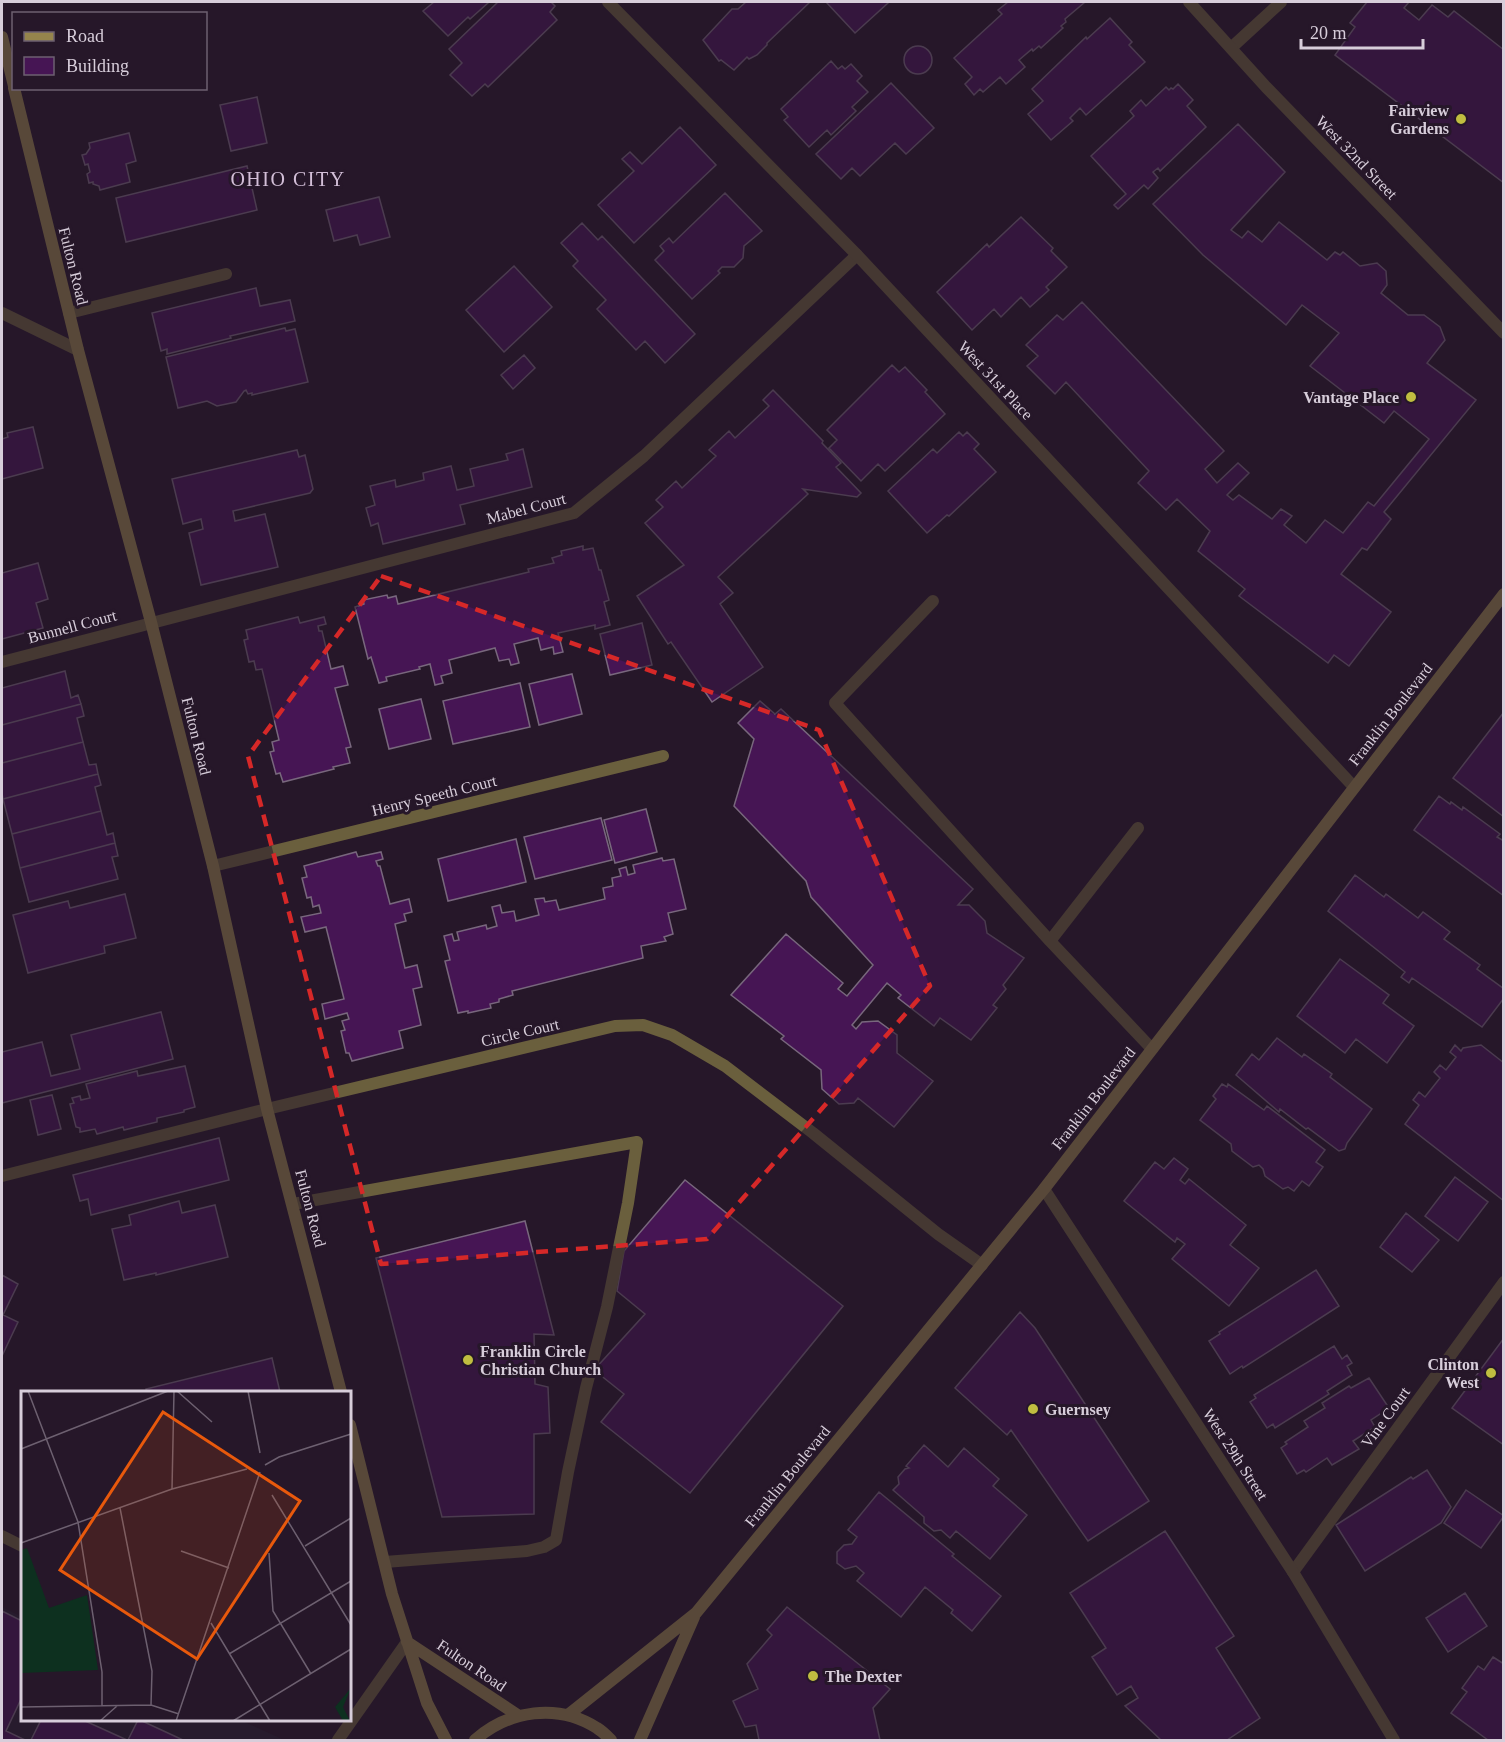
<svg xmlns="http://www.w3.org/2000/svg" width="1505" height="1742" viewBox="0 0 1505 1742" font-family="Georgia,serif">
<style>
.medical{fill:#282131}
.building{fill:#461554;stroke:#78677d;stroke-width:1.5}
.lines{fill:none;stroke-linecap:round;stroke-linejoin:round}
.lane{stroke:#6a5f3d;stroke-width:12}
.street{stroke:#6a5f3d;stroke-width:12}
.secondary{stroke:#95844c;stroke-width:12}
.marked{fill:none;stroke:#d62828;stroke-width:4.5;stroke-dasharray:12 8;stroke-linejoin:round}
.poi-dot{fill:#c0be40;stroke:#261729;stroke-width:2}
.labels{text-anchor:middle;stroke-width:6;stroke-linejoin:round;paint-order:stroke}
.poi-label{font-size:16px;font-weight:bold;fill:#d7cdda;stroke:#261729;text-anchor:end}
.street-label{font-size:16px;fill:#d7cdda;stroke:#261729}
.quarter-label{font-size:20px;letter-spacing:1.5px;fill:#d3bfd8;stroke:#261729}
.inset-road{fill:none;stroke:#6d6070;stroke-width:1.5}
.view{fill:#e8590c;fill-opacity:0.15;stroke:#e8590c;stroke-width:3}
.inset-edge{fill:none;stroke:#d7cdda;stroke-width:3}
</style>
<rect width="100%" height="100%" fill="#261729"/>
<!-- medical -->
<path class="medical" d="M2 1607 22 1617V1720H240L284 1740H2Z"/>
<!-- building -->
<path class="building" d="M434 2H489L470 19 468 17 448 36 423 11Z
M498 2H551L555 6 550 12 557 20 488 87 485 84 472 96 450 75 462 63 449 49Z
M746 2H810L767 43V45L757 55 749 59 747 57 734 70 721 60 719 61 703 40 732 9H738Z
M826 2H887L888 3 855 33Z
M1008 2H1085L1065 19 1066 22 1061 26 1063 28 1041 48 1039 46 1033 51 1032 49 1019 60 1025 67 1006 84 1000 77 983 92 980 89 974 95 965 84 972 77 954 58 1002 14 998 10Z
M1367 2H1409L1404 8 1419 20 1432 5 1448 17 1454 11 1504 50V183L1335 55 1355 27 1350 23Z
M1110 18 1132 42 1129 45 1145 62 1086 115 1080 108 1070 118 1073 121 1051 140 1028 114 1043 101 1032 89 1086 37 1087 39Z
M904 60a14 14 0 1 1 28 0a14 14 0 1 1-28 0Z
M831 61 838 69 842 66 845 69 851 64 862 76 857 81 868 92 852 107 856 111 831 135 827 130 809 147 784 120 788 117 781 109Z
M891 83 934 128 906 154 895 143 860 176 852 168 841 179 816 154Z
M1178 84 1193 100 1187 106 1206 127 1160 171 1158 168 1153 172 1158 178 1148 189 1144 185 1118 209 1114 205 1126 194 1091 156 1134 116 1130 111 1141 100 1146 106 1166 87 1169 90 1171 88 1173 89Z
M257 97 267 143 231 151 220 105Z
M1238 124 1285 172 1231 230 1242 238 1248 231 1262 242 1279 222 1327 260 1335 252 1340 255 1343 252 1360 266 1377 263 1386 271 1387 285 1381 293 1408 315H1424L1440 327 1445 340 1427 363 1476 400 1384 512 1391 519 1367 550 1362 548 1341 574 1391 612 1349 666 1334 655 1328 663 1239 596 1245 589 1198 551 1210 531 1177 499 1166 510 1138 483 1149 471 1066 382 1055 394 1027 366 1038 356 1026 345 1057 315 1063 320 1082 302 1224 451 1205 469 1217 483 1238 463 1249 473 1227 495 1233 500 1239 495 1272 519 1281 509 1292 516 1284 525 1306 543 1325 520 1343 533 1368 502 1374 506 1429 439 1394 411 1384 423 1310 366 1339 333 1302 305 1286 325 1203 255 1153 204Z
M680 127 716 165 634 243 598 205 634 171 622 159 630 152 642 164Z
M129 133 136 161 126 164 130 182 100 190 99 186 93 184V182L89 183 87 174 90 172 88 164 85 165 82 155 86 154 90 148 89 143Z
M247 166 257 210 126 242 116 198Z
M725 193 762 231 744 246 743 258 734 267H722L718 271 720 273 692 299 655 260 664 251 660 246 669 238 673 243Z
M379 197 390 237 360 245 357 235 334 241 326 210Z
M1021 217 1053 248 1051 251 1067 267 1046 287 1049 290 1030 307 1021 297 1001 317 994 309 972 330 937 292 987 244 989 247Z
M582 223 598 240 602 236 695 334 665 363 645 341 636 350 597 309 606 300 573 266 578 261 561 243Z
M514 266 552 307 504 352 466 310Z
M256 288 260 306 290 300 295 321 230 336 231 338 167 354V349L161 351 152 313Z
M285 328 286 331 295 329 308 382 252 395V393L248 394 246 390 244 391 236 402 217 406 207 401 178 408 166 357Z
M524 355 535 368 513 389 501 375Z
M892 365 899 372 905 367 927 390 925 392 945 414 885 471 878 464 861 481 829 448 837 440 827 430Z
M773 390 823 441 822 443 841 463 836 467 861 493 857 497 803 489 808 494 718 577 733 593 720 604 763 667 712 702 671 642 668 644 637 596 684 565 645 523 663 507 656 500 676 481 682 488 716 456 709 450 729 431 735 438 769 406 763 400Z
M33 427 43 468 2 479V439L8 437 7 433Z
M959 432 963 436 967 432 979 444 974 449 996 472 949 516 947 515 927 533 888 491 933 449 937 453Z
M523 449 532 487 460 505 465 524 383 544 378 523 371 526 366 508 375 505 370 486 395 480 396 487 424 480 423 473 451 466 457 490 474 486 470 469 508 460 506 454Z
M297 450 299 457 305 455 313 489 310 493 233 511 235 521 265 514 278 567 201 585 189 533 203 529 201 519 183 524 172 479Z
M583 546V550L593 548 599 570H601L609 600 604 602 610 625 595 629V625L558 633 563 652 554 654 553 647 541 650 538 638 514 644 519 663 511 665 509 659 499 661 495 648 449 660 452 673 441 676 443 683 435 685 430 664 419 667 420 669 386 677 387 681 379 683 371 657 368 659 355 607 364 604 363 600 387 595 388 598 396 596 398 604 529 572 528 569 554 563 552 558 562 555 561 551Z
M38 563 48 599 36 603 43 628 2 639V573Z
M298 617 300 623 324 617 326 624 318 626 319 631H322L331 669 343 666 348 685 335 688 351 747 346 748 350 763 333 767 334 769 283 782 280 773 276 774 270 752 274 751 272 742 279 740 262 669 256 670 254 661 249 662 244 640 248 639 246 630Z
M642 623 652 665 610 675 600 634Z
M65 671 71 698 78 695 81 704 2 725V688Z
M572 674 582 714 539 725 529 684Z
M520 683 530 727 453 744 443 701Z
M421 699 431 739 389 749 379 709Z
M760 701 775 714 781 709 973 889 958 905H969L985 921 987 933 1024 958 1003 985 1006 989 993 1005 997 1008 971 1040 940 1018 934 1026 898 998 901 995 887 983 852 1025 856 1029 862 1022 878 1021 897 1035V1053L933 1081 894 1127 858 1098 854 1103 839 1104 822 1089 821 1070 781 1039 784 1036 731 995 786 934 843 983 838 989 847 996 873 965 811 897 806 881 734 806 754 739 738 723Z
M81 704 84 716 77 718 83 742 2 763V725Z
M1504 712V817L1453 778Z
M83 742 89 765 96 764 98 774 3 799 2 793V763Z
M98 774 101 785 95 787 101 811 12 834 3 799Z
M1439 796 1450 804 1451 802 1462 810 1463 807 1500 834 1497 837 1504 841V896L1414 830Z
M646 809 657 852 615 863 604 820Z
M101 811 107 835 113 833 115 843 20 868 12 834Z
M601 818 612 860 535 879 524 837Z
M516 839 526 882 448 901 438 859Z
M115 843 118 856 112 857 118 879 29 902 20 868Z
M356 852 358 857 381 852 383 859 376 861 378 866H380L390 904 409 899 412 912 404 914 406 921 395 924 405 968 417 965 422 987 413 989 421 1025 399 1031 403 1048 352 1061 349 1053H346L341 1031 345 1030 342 1021 349 1019 347 1013 325 1019 322 1004 344 999 326 927 305 932 301 917 321 913 319 905 313 907 311 897 307 898 302 878 307 877 304 866Z
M662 858 663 861 674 859 686 909 668 913 673 934 664 937 666 941 641 946 643 958 512 991 513 995 499 999V1002L490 1004 491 1008 468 1013V1011L458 1013 445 961 450 960 444 936 452 934 454 941 459 940 457 932 486 925 487 929 497 926 492 907 500 905 502 913 514 911 516 921 539 915 535 899 544 898 545 902 556 900 559 910 605 899 603 888 613 886 612 878 621 876 619 869 626 867 628 875 635 873 633 865Z
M1355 875 1384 897 1386 894 1418 918 1423 912 1450 932 1444 939 1480 965 1477 969 1504 989V998L1482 1027 1412 978 1409 983 1401 977 1405 972 1328 911Z
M125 894 136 938 104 946 105 953 28 973 13 915 68 901 70 908Z
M1340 959 1389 995 1383 1003 1414 1026 1387 1063 1356 1039 1345 1053 1297 1016Z
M161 1012 173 1059 2 1103V1052L42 1042 51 1076 80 1069 71 1035Z
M1277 1038 1302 1057 1304 1054 1332 1074 1330 1077 1372 1109 1347 1143 1345 1149 1339 1151 1308 1128 1306 1129 1280 1109 1279 1112 1236 1075 1252 1054 1259 1060Z
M1455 1045 1461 1051 1463 1048 1481 1045 1504 1063V1201L1405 1124 1419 1105 1413 1100 1419 1092 1425 1097 1440 1078 1434 1072 1440 1065 1446 1070 1456 1057 1450 1052Z
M185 1066 195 1107 184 1110V1112L157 1118V1122L124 1130 123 1127 97 1134 95 1129 80 1132V1128L76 1127 70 1104 74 1103 72 1098 80 1096 81 1100 90 1098 86 1084 137 1071 138 1076Z
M1222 1084 1227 1087 1228 1084 1264 1110 1267 1106 1325 1150 1316 1162 1323 1167 1309 1186 1302 1181 1294 1191 1288 1187 1283 1189 1265 1176 1263 1169 1259 1165 1253 1167 1232 1151 1231 1144 1200 1120 1216 1099 1213 1096Z
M52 1095 61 1129 38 1135 30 1100Z
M219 1138 229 1180 91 1215 88 1199 80 1201 73 1175Z
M1174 1158 1188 1169 1180 1180 1185 1184 1189 1179 1246 1225 1230 1245 1259 1268 1229 1306 1172 1259 1185 1244 1177 1238 1175 1242 1124 1201 1155 1162 1164 1169Z
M1455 1177 1488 1202 1458 1241 1425 1216Z
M685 1180 843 1306 690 1493 601 1422 624 1394 594 1370 645 1314 617 1291 624 1251Z
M179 1201 182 1213 215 1205 228 1257 156 1275V1273L124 1280 112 1229 131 1225 129 1215Z
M1406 1213 1439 1240 1412 1272 1380 1247Z
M525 1221 554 1335 534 1334 535 1384 548 1387 550 1433 534 1434V1514L442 1517 376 1258Z
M1316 1270 1339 1306 1243 1368 1242 1366 1230 1374 1209 1341 1220 1334 1219 1332Z
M2 1275 18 1284 3 1315 18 1322 2 1356Z
M1020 1312 1035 1328 1149 1501 1088 1541 1011 1430 1007 1435 955 1388Z
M1504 1338V1445L1452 1408Z
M1334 1346 1342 1359 1347 1355 1352 1363 1347 1366 1352 1375 1327 1391 1329 1394 1275 1428 1273 1424 1267 1428 1250 1402 1256 1398 1254 1395Z
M272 1358 280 1392H147L146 1389Z
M1369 1378 1389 1408 1371 1420 1375 1427 1353 1441 1359 1449 1332 1465 1327 1458 1306 1472 1304 1470 1297 1474 1281 1448 1287 1444 1285 1442 1308 1427 1304 1421 1325 1408 1322 1403 1349 1386 1351 1388Z
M924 1445 948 1467 964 1448 999 1479 993 1486 1027 1515 990 1559 956 1531 950 1538 941 1530 934 1531 924 1523V1517L893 1490 899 1484 898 1477 905 1469 909 1468 906 1466Z
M1427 1470 1451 1507 1441 1523 1365 1571 1336 1525 1411 1477 1413 1479Z
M1466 1490 1504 1516 1481 1548 1444 1523Z
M879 1492 954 1554 952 1556 1001 1596 972 1631 951 1613 953 1610 925 1587 901 1617 857 1581 864 1573 856 1566 845 1569 837 1563V1552L844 1545 852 1544 857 1537 848 1530Z
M1165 1531 1234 1636 1216 1648 1260 1718 1227 1740H1161L1125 1706 1138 1698 1131 1686 1117 1695 1092 1657 1106 1648 1070 1593Z
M1465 1593 1487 1626 1448 1652 1426 1618Z
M787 1607 890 1689 873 1708 880 1740H759L756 1725 745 1727 733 1701 758 1689 747 1664 772 1635 767 1630Z
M2 1611 22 1621V1697L6 1731 25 1740H2Z
M1493 1657 1504 1664V1740H1488L1451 1713 1467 1692 1462 1688 1478 1666 1484 1670Z
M41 1720H83L127 1740H31Z
M138 1720H140L183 1740H128Z"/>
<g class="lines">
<!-- lane -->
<path class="lane" d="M1231 48 1281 2
M69 313 226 274
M933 601 835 703 1050 941 1152 1049
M2 662 574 513 644 456 857 255
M1050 941 1138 828
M2 1176 267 1109 615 1026 643 1025 672 1035 725 1066 813 1133 938 1234 982 1265
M293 1204 637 1142 628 1203 607 1307 586 1388 568 1472 556 1540 544 1547 527 1551 385 1562
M1293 1572 1504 1282
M338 1740 407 1642"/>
<!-- street -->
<path class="street" d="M608 2 857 255 1354 787
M1189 2 1266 87 1504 333
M2 313 78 350
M213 866 663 756
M1044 1189 1293 1572 1394 1740
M2 1536 22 1546"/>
<!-- secondary -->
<path class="secondary" d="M2 37 14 86
M14 88 78 350 151 622 213 866 267 1109 341 1392
M350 1425 392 1594 427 1703 446 1740
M407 1642 519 1716
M568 1715 696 1613 1044 1189 1504 594
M475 1740C509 1710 558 1703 597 1728 602 1731 607 1736 611 1740
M640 1740 694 1617"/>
</g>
<!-- marked area -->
<path d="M0 0H1505V1742H0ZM381 576 819 730 930 986 707 1239 381 1264 248 756Z" fill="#261729" fill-opacity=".55" fill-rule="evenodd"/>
<path class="marked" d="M381 576 819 730 930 986 707 1239 381 1264 248 756Z"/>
<!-- markers -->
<g class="poi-dot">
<circle cx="1461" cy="119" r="6"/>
<circle cx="1411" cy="397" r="6"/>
<circle cx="468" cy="1360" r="6"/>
<circle cx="1491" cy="1373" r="6"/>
<circle cx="1033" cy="1409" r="6"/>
<circle cx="813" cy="1676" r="6"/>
</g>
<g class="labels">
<!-- poi labels -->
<g class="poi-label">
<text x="1449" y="116">Fairview<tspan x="1449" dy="18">Gardens</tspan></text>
<text x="1399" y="403">Vantage Place</text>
<text x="480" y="1357" text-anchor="start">Franklin Circle<tspan x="480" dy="18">Christian Church</tspan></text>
<text x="1479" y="1370">Clinton<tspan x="1479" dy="18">West</tspan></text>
<text x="1045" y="1415" text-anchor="start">Guernsey</text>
<text x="825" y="1682" text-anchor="start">The Dexter</text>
</g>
<!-- street labels -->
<g class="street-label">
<text transform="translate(1357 157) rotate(46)" y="6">West 32nd Street</text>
<text transform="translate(74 266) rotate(76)" y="6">Fulton Road</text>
<text transform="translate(996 380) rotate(47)" y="6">West 31st Place</text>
<text transform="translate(526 508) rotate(-15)" y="6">Mabel Court</text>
<text transform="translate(72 626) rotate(-15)" y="6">Bunnell Court</text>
<text transform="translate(1390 714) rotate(-52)" y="6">Franklin Boulevard</text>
<text transform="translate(197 736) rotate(76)" y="6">Fulton Road</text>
<text transform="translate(434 795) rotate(-14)" y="6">Henry Speeth Court</text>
<text transform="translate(520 1032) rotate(-13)" y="6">Circle Court</text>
<text transform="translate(1093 1098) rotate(-52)" y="6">Franklin Boulevard</text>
<text transform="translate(311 1208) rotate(75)" y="6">Fulton Road</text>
<text transform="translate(1385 1417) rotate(-54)" y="6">Vine Court</text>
<text transform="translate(1236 1454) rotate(57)" y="6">West 29th Street</text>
<text transform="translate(787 1476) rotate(-51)" y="6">Franklin Boulevard</text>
<text transform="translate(472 1665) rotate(34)" y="6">Fulton Road</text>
</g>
<!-- quarter labels -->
<g class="quarter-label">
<text x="288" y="186">OHIO CITY</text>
</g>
</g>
<!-- overview -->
<g transform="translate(21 1391)">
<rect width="330" height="330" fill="#261729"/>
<path d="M6 157 28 217 66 204 77 279 0 282V159ZM330 297 322 316 329 330H322L314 316Z" fill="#0d301f"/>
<path class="inset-road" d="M7 0 57 131 81 281V315M156 0 191 31M227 0 239 62M0 58 147 0M244 74 258 66 330 43M151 98 153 0M251 104 330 234M99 117 131 280 130 314M0 152 151 98 226 78M284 155 330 127M160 160 208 177M248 162 252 220 290 283M190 232 249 330M208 263 330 190M0 316 130 314 158 323M79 330 96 315M155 330 239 81M212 330 330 258"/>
<path class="view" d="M142 21 279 110 176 268 39 179Z"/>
<rect width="330" height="330" class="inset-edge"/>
</g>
<!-- border -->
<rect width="1505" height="1742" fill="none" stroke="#d7cdda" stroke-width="6"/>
<!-- legend -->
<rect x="12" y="12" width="195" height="78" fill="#261729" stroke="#6d6070" stroke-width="1.5"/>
<rect x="24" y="32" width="30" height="9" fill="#95844c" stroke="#6d6070" stroke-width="1.5"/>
<text x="66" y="42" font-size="18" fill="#d7cdda">Road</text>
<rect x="24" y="57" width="30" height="18" fill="#461554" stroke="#6d6070" stroke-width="1.5"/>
<text x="66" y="72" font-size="18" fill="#d7cdda">Building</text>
<!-- scale -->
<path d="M1301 39v9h122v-9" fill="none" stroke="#d7cdda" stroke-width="3"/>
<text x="1310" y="39" font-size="18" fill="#d7cdda" stroke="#261729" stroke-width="4.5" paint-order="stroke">20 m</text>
</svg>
